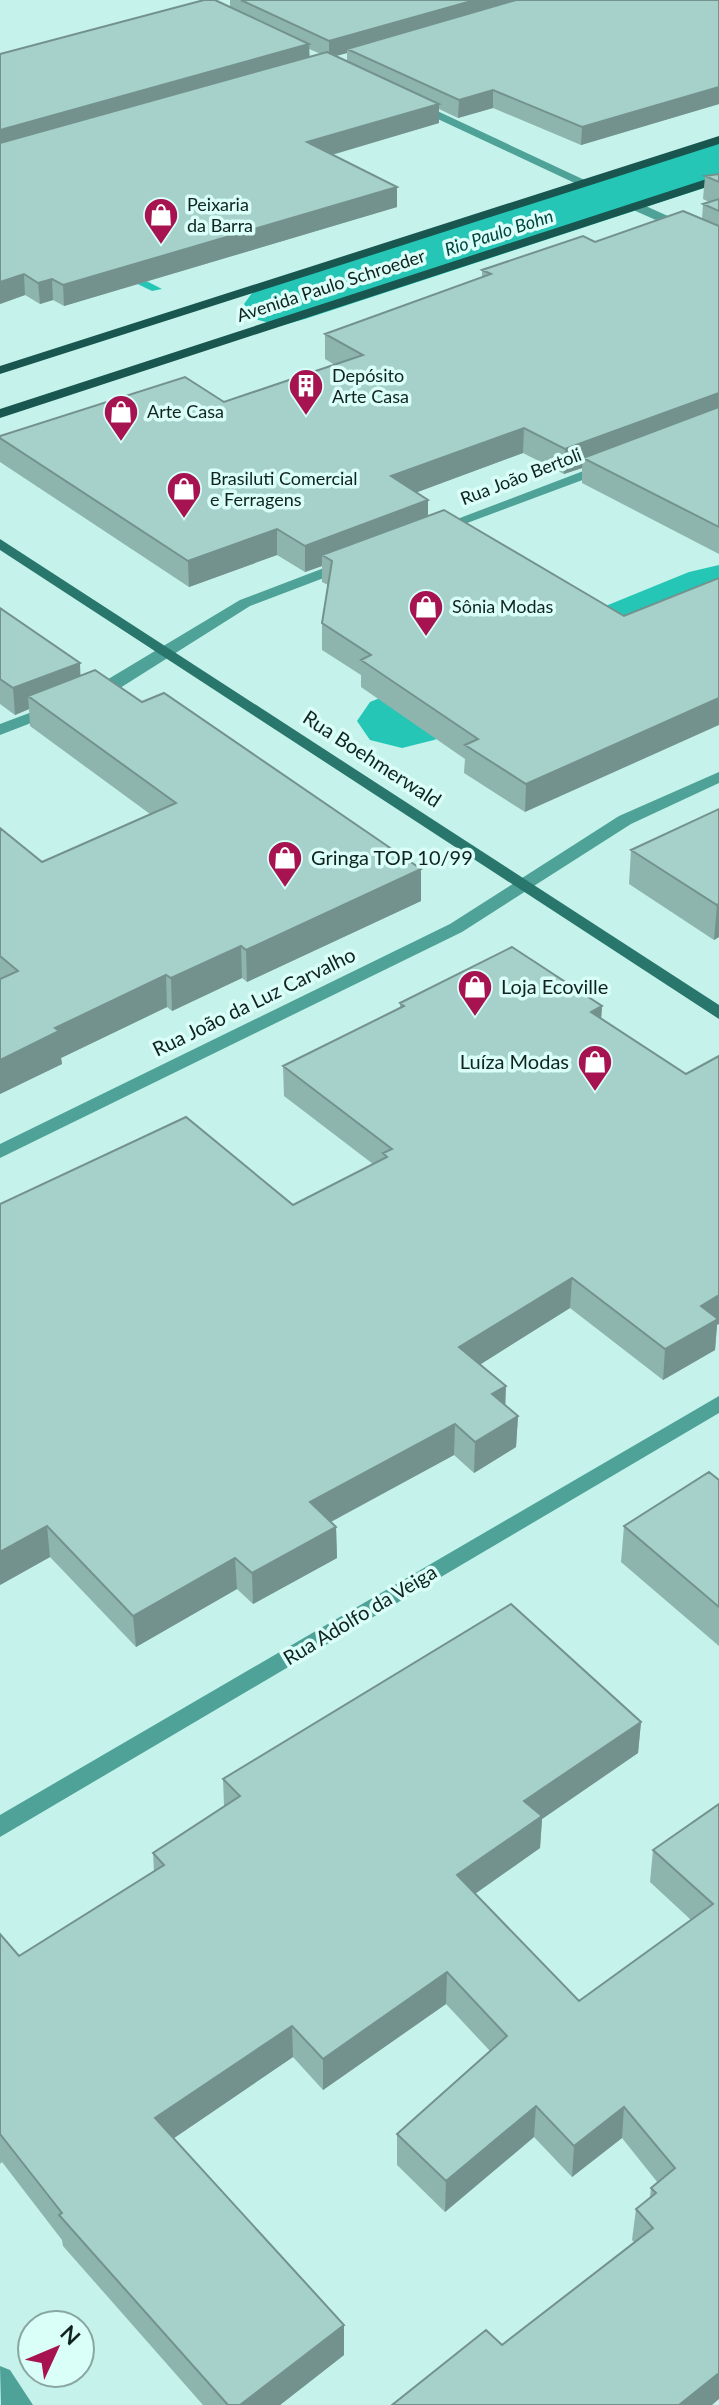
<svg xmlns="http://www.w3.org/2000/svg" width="719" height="2405" viewBox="0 0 719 2405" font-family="Lato,sans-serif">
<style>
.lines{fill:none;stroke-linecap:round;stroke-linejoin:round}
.stream{fill:#26c6b6;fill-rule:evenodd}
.river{fill:#26c6b6;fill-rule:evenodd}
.minor{fill:#4ea297;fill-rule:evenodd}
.tertiary{fill:#4ea297;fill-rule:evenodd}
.secondary{fill:#29766d;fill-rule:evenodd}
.primary{fill:#18564f;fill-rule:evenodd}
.wall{fill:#8eb4ae;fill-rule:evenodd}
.shaded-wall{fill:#74928d}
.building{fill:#a5d1ca;stroke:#74928d;stroke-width:2}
.labels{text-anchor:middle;stroke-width:7;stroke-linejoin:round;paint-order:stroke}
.far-poi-label{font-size:18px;fill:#112320;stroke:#dafef8;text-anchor:start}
.far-water-label{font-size:18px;font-style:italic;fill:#00453e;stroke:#dafef8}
.far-street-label{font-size:18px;fill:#112320;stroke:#dafef8}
.street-label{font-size:20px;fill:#112320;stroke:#dafef8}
.poi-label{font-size:20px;fill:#112320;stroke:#dafef8;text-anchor:start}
</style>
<rect width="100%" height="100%" fill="#c5f2eb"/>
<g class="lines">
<!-- stream -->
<path class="stream" d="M117 270H125L162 289 152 291 117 274Z"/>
<!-- river -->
<path class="river" d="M719 141V183L305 319 280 326 255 319 244 304 255 289Z
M719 565V620L434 740 402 748 370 740 357 721 370 702 689 572Z"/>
<!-- minor -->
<path class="minor" d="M410 102H418L591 183 581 186 410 106Z
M631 203H639L719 239V248L631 209Z
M607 462 612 463V469L443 532 438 533 431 529Z
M345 560 350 562V568L250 606 120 688 93 698 85 693 240 600Z
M56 703 64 708 62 711 0 735V724Z
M719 772V783L631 824 462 932 0 1158V1144L450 924 619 816Z
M0 2366 10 2370 33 2405H1Z"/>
<!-- tertiary -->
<path class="tertiary" d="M719 1396V1413L0 1837V1815Z"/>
<!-- secondary -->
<path class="secondary" d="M0 539 719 1005V1019L0 550Z"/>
<!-- primary -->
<path class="primary" d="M719 136V144L0 374V366Z
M719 175V183L0 418V409Z"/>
</g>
<!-- wall -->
<path class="wall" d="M230 0H719V104L581 145 493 108 458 118 439 109V123L332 155 397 207 64 306 53 300 40 304 25 295 0 304 230 7ZM309 49 321 54 309 57ZM347 53V62L335 56Z
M719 174V554L582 483V468L564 474 523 453 416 492 428 500V516L624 616 525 812 464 773 465 759 361 687V675L322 650V623L328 585 322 582V566L305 572 277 555 189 587 0 462V436L224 402 335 365 325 359V334L482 278V270L595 242 702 219 703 204 709 202 703 199 705 176Z
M0 608 80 675 142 702 421 869V901L247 982 242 978 172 1011 167 1007 61 1058 62 1064 0 1094V828L42 862 150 814 30 726 29 709 15 715 0 704Z
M719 809V937L714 940 629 884 631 850Z
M400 1003 602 1006 601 1018 717 1325 715 1350 663 1380 570 1308 480 1364 505 1405 518 1416 516 1447 474 1473 454 1455 331 1522 336 1527 337 1558 253 1604 237 1589 136 1647 50 1557 0 1585 293 1205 373 1164 284 1096 283 1066 400 1008Z
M719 1480V1646L621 1562 624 1526Z
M641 1722 638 1753 542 1819 540 1848 475 1894 579 2001 691 1920 650 1882 653 1850 719 1804V2399L502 2345 634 2242 632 2240 636 2209 650 2197 651 2188 658 2183 622 2138 572 2177 534 2137 445 2212 397 2165V2134L490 2051 446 2004 323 2090 293 2057 174 2138 344 2355 280 2405H203L63 2246 62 2240 2 2162 0 2164V1934L19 1956 154 1872 153 1853 224 1806 223 1779Z"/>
<!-- shaded-wall -->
<path class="shaded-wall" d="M475 0H534L347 49V53L329 58V41Z
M309 44 310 63 0 150V130Z
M719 87V104L581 145 582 127Z
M493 90V108L458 118 459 100Z
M439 104V123L307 162V142Z
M397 187V207L64 306 63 285Z
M24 274 25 295 0 304V282Z
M52 279 53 300 40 304 38 283Z
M719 393V417L583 458 582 468 564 474 565 449Z
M524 428 523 453 391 502V476Z
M428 500V526L332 561 322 555V566L305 572V546Z
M277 529V555L189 587 188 561Z
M80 663 81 689 28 696 29 709 15 715 13 688Z
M719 698V725L525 812 526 784Z
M421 869V901L247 982 246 950Z
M719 904V937L714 940 717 905Z
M241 946 242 978 172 1011 171 978Z
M166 975 167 1007 61 1058 62 1064 0 1094V1060L55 1028Z
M602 1006 600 1035 591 1012Z
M572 1278 570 1308 459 1378V1347Z
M719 1295V1324L717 1325 715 1350 663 1380 665 1349 701 1306Z
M506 1386 505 1417 492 1394Z
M518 1416 516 1447 474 1473 475 1442Z
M455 1424 454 1455 310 1533V1502Z
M47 1526 50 1557 0 1585V1552Z
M336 1527 337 1558 253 1604 252 1573Z
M235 1558 237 1589 136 1647 133 1616Z
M641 1722 638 1753 542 1819 540 1848 456 1907 457 1875 524 1801Z
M447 1972 446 2004 323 2090V2059Z
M292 2026 293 2057 158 2149 155 2118Z
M536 2106 534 2137 445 2212 446 2181Z
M624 2107 622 2138 572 2177 574 2146Z
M344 2325V2355L280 2405H240Z
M719 2373V2399L712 2405H679Z"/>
<!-- building -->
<path class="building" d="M204 0H215L309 44 0 130V54Z
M241 0H475L329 41Z
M516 0H719V87L582 127 493 90 459 100 347 49Z
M327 52 439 104 307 142 397 187 63 285 52 279 38 283 24 274 0 282V143Z
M719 174V182L705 176Z
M719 199V211L703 204Z
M683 211 719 226V393L565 449 524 428 391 476 428 500 305 546 277 529 188 561 0 438V436L185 377 224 402 363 355 325 334 491 274 482 270 583 236 595 242Z
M719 407V527L583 458Z
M444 510 624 616 719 578V698L526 784 465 745 478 739 361 660 371 655 322 623 332 561 322 555Z
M0 608 80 663 13 688 0 679Z
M95 670 142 702 164 693 421 869 246 950 241 946 171 978 166 975 55 1028 59 1031 0 1060V979L18 971 0 956V828L42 862 176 803 28 696Z
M719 809V904L717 905 631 850Z
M512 947 602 1006 591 1012 686 1074 719 1056V1295L701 1306 718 1319 665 1349 572 1278 459 1347 506 1386 492 1394 518 1416 475 1442 455 1424 310 1502 336 1527 252 1573 235 1558 133 1616 47 1526 0 1552V1204L186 1117 293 1205 387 1157 383 1153 392 1149 283 1066 404 1006 400 1003Z
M709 1472 719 1480V1607L624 1526Z
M511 1604 641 1722 524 1801 542 1816 457 1875 579 2001 713 1904 653 1850 719 1804V2373L679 2405H392L486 2330 502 2345 653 2228 636 2209 656 2193 651 2188 675 2168 624 2107 574 2146 536 2106 446 2181 397 2134 507 2036 447 1972 323 2059 292 2026 155 2118 344 2325 240 2405H228L59 2215 62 2213 0 2134V1934L19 1956 164 1865 153 1853 240 1796 223 1779Z"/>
<!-- icons -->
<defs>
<symbol id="shop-pin" viewBox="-11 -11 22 30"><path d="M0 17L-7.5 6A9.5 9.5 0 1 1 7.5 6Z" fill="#a61350" stroke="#dafef8"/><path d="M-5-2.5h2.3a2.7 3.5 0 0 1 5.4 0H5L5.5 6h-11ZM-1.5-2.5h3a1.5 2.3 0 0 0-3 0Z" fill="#fff"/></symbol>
<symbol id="building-pin" viewBox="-11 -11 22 30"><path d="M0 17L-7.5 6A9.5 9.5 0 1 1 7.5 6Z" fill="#a61350" stroke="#dafef8"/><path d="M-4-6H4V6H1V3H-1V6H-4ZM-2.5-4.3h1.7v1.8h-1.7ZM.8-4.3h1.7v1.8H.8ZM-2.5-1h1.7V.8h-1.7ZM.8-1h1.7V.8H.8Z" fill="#fff"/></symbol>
</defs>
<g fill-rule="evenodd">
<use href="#shop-pin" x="141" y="195" width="40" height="54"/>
<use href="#building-pin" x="286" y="366" width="40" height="54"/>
<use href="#shop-pin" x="101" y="392" width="40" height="54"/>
<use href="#shop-pin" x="164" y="469" width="40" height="54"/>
<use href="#shop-pin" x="406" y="587" width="40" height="54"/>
<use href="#shop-pin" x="265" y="838" width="40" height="54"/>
<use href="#shop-pin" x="455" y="967" width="40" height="54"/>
<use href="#shop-pin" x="575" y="1042" width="40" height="54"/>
</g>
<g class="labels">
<!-- far-poi labels -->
<g class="far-poi-label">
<text x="187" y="211">Peixaria<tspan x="187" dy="21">da Barra</tspan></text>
<text x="332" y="382">Depósito<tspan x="332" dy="21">Arte Casa</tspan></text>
<text x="147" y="418">Arte Casa</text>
<text x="210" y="485">Brasiluti Comercial<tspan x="210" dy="21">e Ferragens</tspan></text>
<text x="452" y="613">Sônia Modas</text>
</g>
<!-- far-water labels -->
<g class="far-water-label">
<text transform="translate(499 233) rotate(-18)" y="6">Rio Paulo Bohn</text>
</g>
<!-- far-street labels -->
<g class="far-street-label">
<text transform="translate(331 286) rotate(-18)" y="6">Avenida Paulo Schroeder</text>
<text transform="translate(521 477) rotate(-21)" y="6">Rua João Bertoli</text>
</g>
<!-- street labels -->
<g class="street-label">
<text transform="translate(372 759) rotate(33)" y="7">Rua Boehmerwald</text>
<text transform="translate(254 1002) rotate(-26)" y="7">Rua João da Luz Carvalho</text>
<text transform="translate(360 1615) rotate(-31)" y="7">Rua Adolfo da Veiga</text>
</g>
<!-- poi labels -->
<g class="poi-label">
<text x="311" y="865">Gringa TOP 10/99</text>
<text x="501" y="994">Loja Ecoville</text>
<text x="569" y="1069" text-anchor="end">Luíza Modas</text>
</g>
</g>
<!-- north arrow -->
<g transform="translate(56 2349) rotate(46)"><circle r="38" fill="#dafef8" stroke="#8aa6a2" stroke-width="2"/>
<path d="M0-6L14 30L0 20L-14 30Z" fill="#a61350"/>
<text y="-12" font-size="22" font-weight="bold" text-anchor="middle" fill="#112320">N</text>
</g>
</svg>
